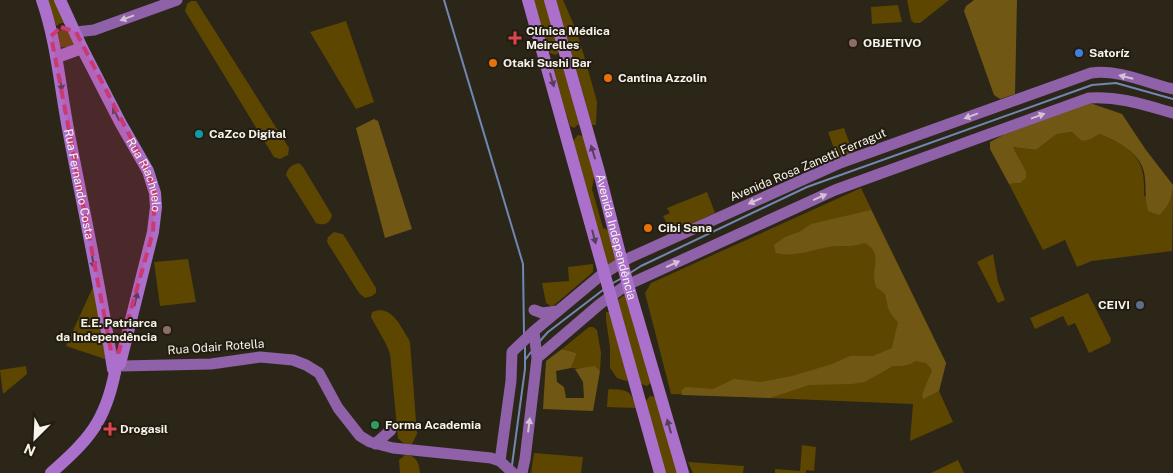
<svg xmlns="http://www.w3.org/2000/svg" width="1173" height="473" viewBox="0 0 1173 473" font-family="'Public Sans',sans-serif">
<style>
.green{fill:#5d4600}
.forest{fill:#705713}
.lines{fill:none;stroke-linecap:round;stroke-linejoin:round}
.stream{stroke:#7088b1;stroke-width:2}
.secondary{stroke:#8e61a8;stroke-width:11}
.primary{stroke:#ab70cc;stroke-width:12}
.oneway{fill:#d3c1d4}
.oneway2{fill:#593e5b}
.marked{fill:#ca3971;fill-opacity:0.2;stroke:#ca3971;stroke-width:4;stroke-dasharray:10 6;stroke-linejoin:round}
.health-dot{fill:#e0444e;stroke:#221d10;stroke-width:2}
.education-dot{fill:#8d6e63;stroke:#221d10;stroke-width:2}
.shop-dot{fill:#3f7fe0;stroke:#221d10;stroke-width:2}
.food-dot{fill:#e8710a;stroke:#221d10;stroke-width:2}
.culture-dot{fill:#0f9aa8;stroke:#221d10;stroke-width:2}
.service-dot{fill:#5c6f8a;stroke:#221d10;stroke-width:2}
.leisure-dot{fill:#2e9e5b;stroke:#221d10;stroke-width:2}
.labels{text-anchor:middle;stroke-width:4;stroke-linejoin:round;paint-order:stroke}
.poi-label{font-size:12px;font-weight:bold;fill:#f8f4ec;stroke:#221d10;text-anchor:start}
.street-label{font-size:12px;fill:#f8f4ec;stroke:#221d10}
</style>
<rect width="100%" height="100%" fill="#2c2619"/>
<!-- green -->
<path class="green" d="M47 0H55L66 23H61L56 26Z
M533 0H547L559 52 556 55 547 52Z
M556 0H563L577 32 587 66 597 102 596 125H592Z
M907 0H949L920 23H914L911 20Z
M191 1H196L289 148 288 155 280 159 274 157 185 11 187 4Z
M898 5 902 22 872 24 871 7Z
M346 21 374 102 356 109 310 32Z
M62 29 68 30 74 44 71 47H60L57 34Z
M561 63 564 64 579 124 574 128 570 126 553 70 554 66Z
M844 128 853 153 837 157 828 132Z
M1072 132 1091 139 1100 134C1133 149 1146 157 1144 196L1171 198 1173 191 1172 251 1092 261 1077 267 1065 240 1043 250 1009 184 1020 183 1026 171 1013 147 1036 150 1057 134Z
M578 135 583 136 595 171 592 189 603 228 612 232 619 256 614 263 607 265 573 141Z
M299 163 303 167 332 215C330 224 324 226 316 223L286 175C288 167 292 165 299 163Z
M861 188 946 363 939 391 953 422 910 441 913 404 671 394 645 293 651 283Z
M707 192 715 213 672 233 663 216 670 213 667 208Z
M334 232 343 234 376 288V293L372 296 365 298 359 293 327 242 328 237Z
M993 254 998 282 1005 300 998 303 977 262Z
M188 259 196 302 160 306 154 262Z
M593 264V272L552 307 546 303 542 283 569 281 568 267Z
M94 286 108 360 66 346 92 289Z
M1088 293 1111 339 1110 343 1089 353 1075 323 1068 326 1063 316 1035 329 1030 318Z
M626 294 651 383 647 386 641 384 617 300Z
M379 310C394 310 401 327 408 338L410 342 417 434 412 444C406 445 402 443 398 438L390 354 386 344 371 317 372 312Z
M606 312H610L628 380 626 381 617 378 610 368V347L606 320Z
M589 327H593L597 330 601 353 600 371 595 367 583 369 571 368 577 353 562 349Z
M26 366 27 374 3 394 0 370Z
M609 389C628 390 631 390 636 408L607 407 608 391Z
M650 396 656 397 678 473H664L645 402Z
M802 445 816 447 814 471 806 470V473H775V469L800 471Z
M534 453 583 457 581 473H531Z
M405 455C416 455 419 462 420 473H400L399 460Z
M958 460 964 473H931Z
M688 462 744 466 743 473H693Z"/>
<!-- forest -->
<path class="forest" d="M974 0H1017L1015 94 1000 99 994 95 964 11 966 6Z
M1090 103 1122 114 1146 150 1173 185C1173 197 1168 207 1159 215L1148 211C1145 198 1146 191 1145 179 1144 154 1120 143 1100 134L1091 139 1082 141 1072 132 1057 134 1036 150 1013 147 1026 171V178L1020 183 1009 184 990 149V142L1005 134Z
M374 119 378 121 412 229 385 238 356 128Z
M871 210 946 363 939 391 923 399 922 395 932 370 926 363 915 361 911 364 901 366H893L865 382 852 384 809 385 770 398 682 395V390L685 387 713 389 734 379 761 382 792 376 832 364 850 356H873L892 348 898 322C888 313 888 307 885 294L876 287C875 283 874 279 874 275 875 262 880 250 864 243 855 247 846 246 836 246 816 248 796 258 776 253L774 245 785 237 799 232 811 224Z
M562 349 577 353 571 368 556 371 557 382 564 387 566 398H584L583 382 575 369 595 366 600 371 593 411 543 409 546 361Z"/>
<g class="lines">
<!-- stream -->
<path class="stream" d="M444 0 523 264 524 334
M630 273 641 266 807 187 1092 85 1116 83 1173 99
M613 283 622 278
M539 342 548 332 603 290
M525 360 531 352
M512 465 525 369V346"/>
<!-- secondary -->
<path class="secondary" d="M76 32 94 30 177 0
M534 310 542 313 558 311
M537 358 600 304 625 286 835 190 1089 98C1119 96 1145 105 1173 113
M122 366 211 364 260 357 293 360 306 365 319 373 338 408 360 436 370 442 393 448 491 458 500 461 513 473
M375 444 391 430
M500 461 511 381 512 352 534 331 600 276 629 258 840 163 1091 73C1118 69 1147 83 1173 89
M522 473 525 459 537 358 534 331"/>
<!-- primary -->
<g class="primary">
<path id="s1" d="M42 0C57 43 60 89 69 134 84 212 101 290 113 369L115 372"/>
<path id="s2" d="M60 0 82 48 120 122 148 171 155 193 156 207 153 232 120 364"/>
<path d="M528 0 660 473"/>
<path id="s3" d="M550 0 599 172 628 285 683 473"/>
<path d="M57 57 82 48"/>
<path d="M51 473C88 440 105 423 115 372"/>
</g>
</g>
<!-- one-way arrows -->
<defs><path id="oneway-solid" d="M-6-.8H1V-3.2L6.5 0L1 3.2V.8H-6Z" transform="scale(1.25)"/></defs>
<g class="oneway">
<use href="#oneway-solid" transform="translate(127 18) rotate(160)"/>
<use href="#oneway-solid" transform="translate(1126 77) rotate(-166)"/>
<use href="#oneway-solid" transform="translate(971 116) rotate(160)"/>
<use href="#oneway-solid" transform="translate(1038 116) rotate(-20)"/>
<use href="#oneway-solid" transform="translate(820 197) rotate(-24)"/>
<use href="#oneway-solid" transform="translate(755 201) rotate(156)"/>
<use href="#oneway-solid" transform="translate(673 264) rotate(-24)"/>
<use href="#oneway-solid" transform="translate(529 425) rotate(-83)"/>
</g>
<g class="oneway2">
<use href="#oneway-solid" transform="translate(552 80) rotate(74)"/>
<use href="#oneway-solid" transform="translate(61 84) rotate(81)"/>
<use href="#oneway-solid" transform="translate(116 114) rotate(-117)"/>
<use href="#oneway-solid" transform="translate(593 152) rotate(-107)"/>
<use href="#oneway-solid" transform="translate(594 237) rotate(75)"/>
<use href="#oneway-solid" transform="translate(93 261) rotate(80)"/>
<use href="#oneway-solid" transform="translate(136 299) rotate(-77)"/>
<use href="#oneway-solid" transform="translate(669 426) rotate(-106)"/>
</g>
<!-- marked area -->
<path class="marked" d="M61 27 76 32 148 171 155 193 153 232 119 352 111 351 51 36Z"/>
<!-- markers -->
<g class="health-dot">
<path d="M512.5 30.5h5v5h5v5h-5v5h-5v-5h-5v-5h5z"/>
<path d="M107.5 421.5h5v5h5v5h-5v5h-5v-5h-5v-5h5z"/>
</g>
<g class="education-dot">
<circle cx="853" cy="43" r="5"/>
<circle cx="167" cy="330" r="5"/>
</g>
<circle class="shop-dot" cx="1079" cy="53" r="5"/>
<g class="food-dot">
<circle cx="493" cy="63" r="5"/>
<circle cx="608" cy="78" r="5"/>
<circle cx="648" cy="228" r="5"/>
</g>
<circle class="culture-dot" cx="199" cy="134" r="5"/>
<circle class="service-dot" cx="1140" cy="305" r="5"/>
<circle class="leisure-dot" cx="375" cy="425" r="5"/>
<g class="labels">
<!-- poi labels -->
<g class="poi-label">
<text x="526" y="35">Clínica Médica<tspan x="526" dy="14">Meirelles</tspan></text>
<text x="863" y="47">OBJETIVO</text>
<text x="1089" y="57">Satoríz</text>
<text x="503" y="67">Otaki Sushi Bar</text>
<text x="618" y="82">Cantina Azzolin</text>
<text x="209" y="138">CaZco Digital</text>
<text x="658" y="232">Cibi Sana</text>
<text x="1130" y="309" text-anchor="end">CEIVI</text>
<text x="157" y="327" text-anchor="end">E.E. Patriarca<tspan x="157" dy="14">da Independência</tspan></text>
<text x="385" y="429">Forma Academia</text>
<text x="120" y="433">Drogasil</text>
</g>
<!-- street labels -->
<g class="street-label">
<text transform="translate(808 165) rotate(-23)" y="4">Avenida Rosa Zanetti Ferragut</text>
<text dy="4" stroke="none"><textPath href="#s2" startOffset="195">Rua Riachuelo</textPath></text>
<text dy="4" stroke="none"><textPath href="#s1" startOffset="188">Rua Fernando Costa</textPath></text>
<text dy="4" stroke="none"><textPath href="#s3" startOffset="246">Avenida Independência</textPath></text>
<text transform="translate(216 347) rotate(-4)" y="4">Rua Odair Rotella</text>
</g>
</g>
<!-- north arrow -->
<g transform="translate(35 438) rotate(204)" stroke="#221d10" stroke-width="4" paint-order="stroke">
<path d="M0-4L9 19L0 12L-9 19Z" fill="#f8f4ec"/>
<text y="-8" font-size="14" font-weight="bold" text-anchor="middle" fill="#f8f4ec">N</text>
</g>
</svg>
